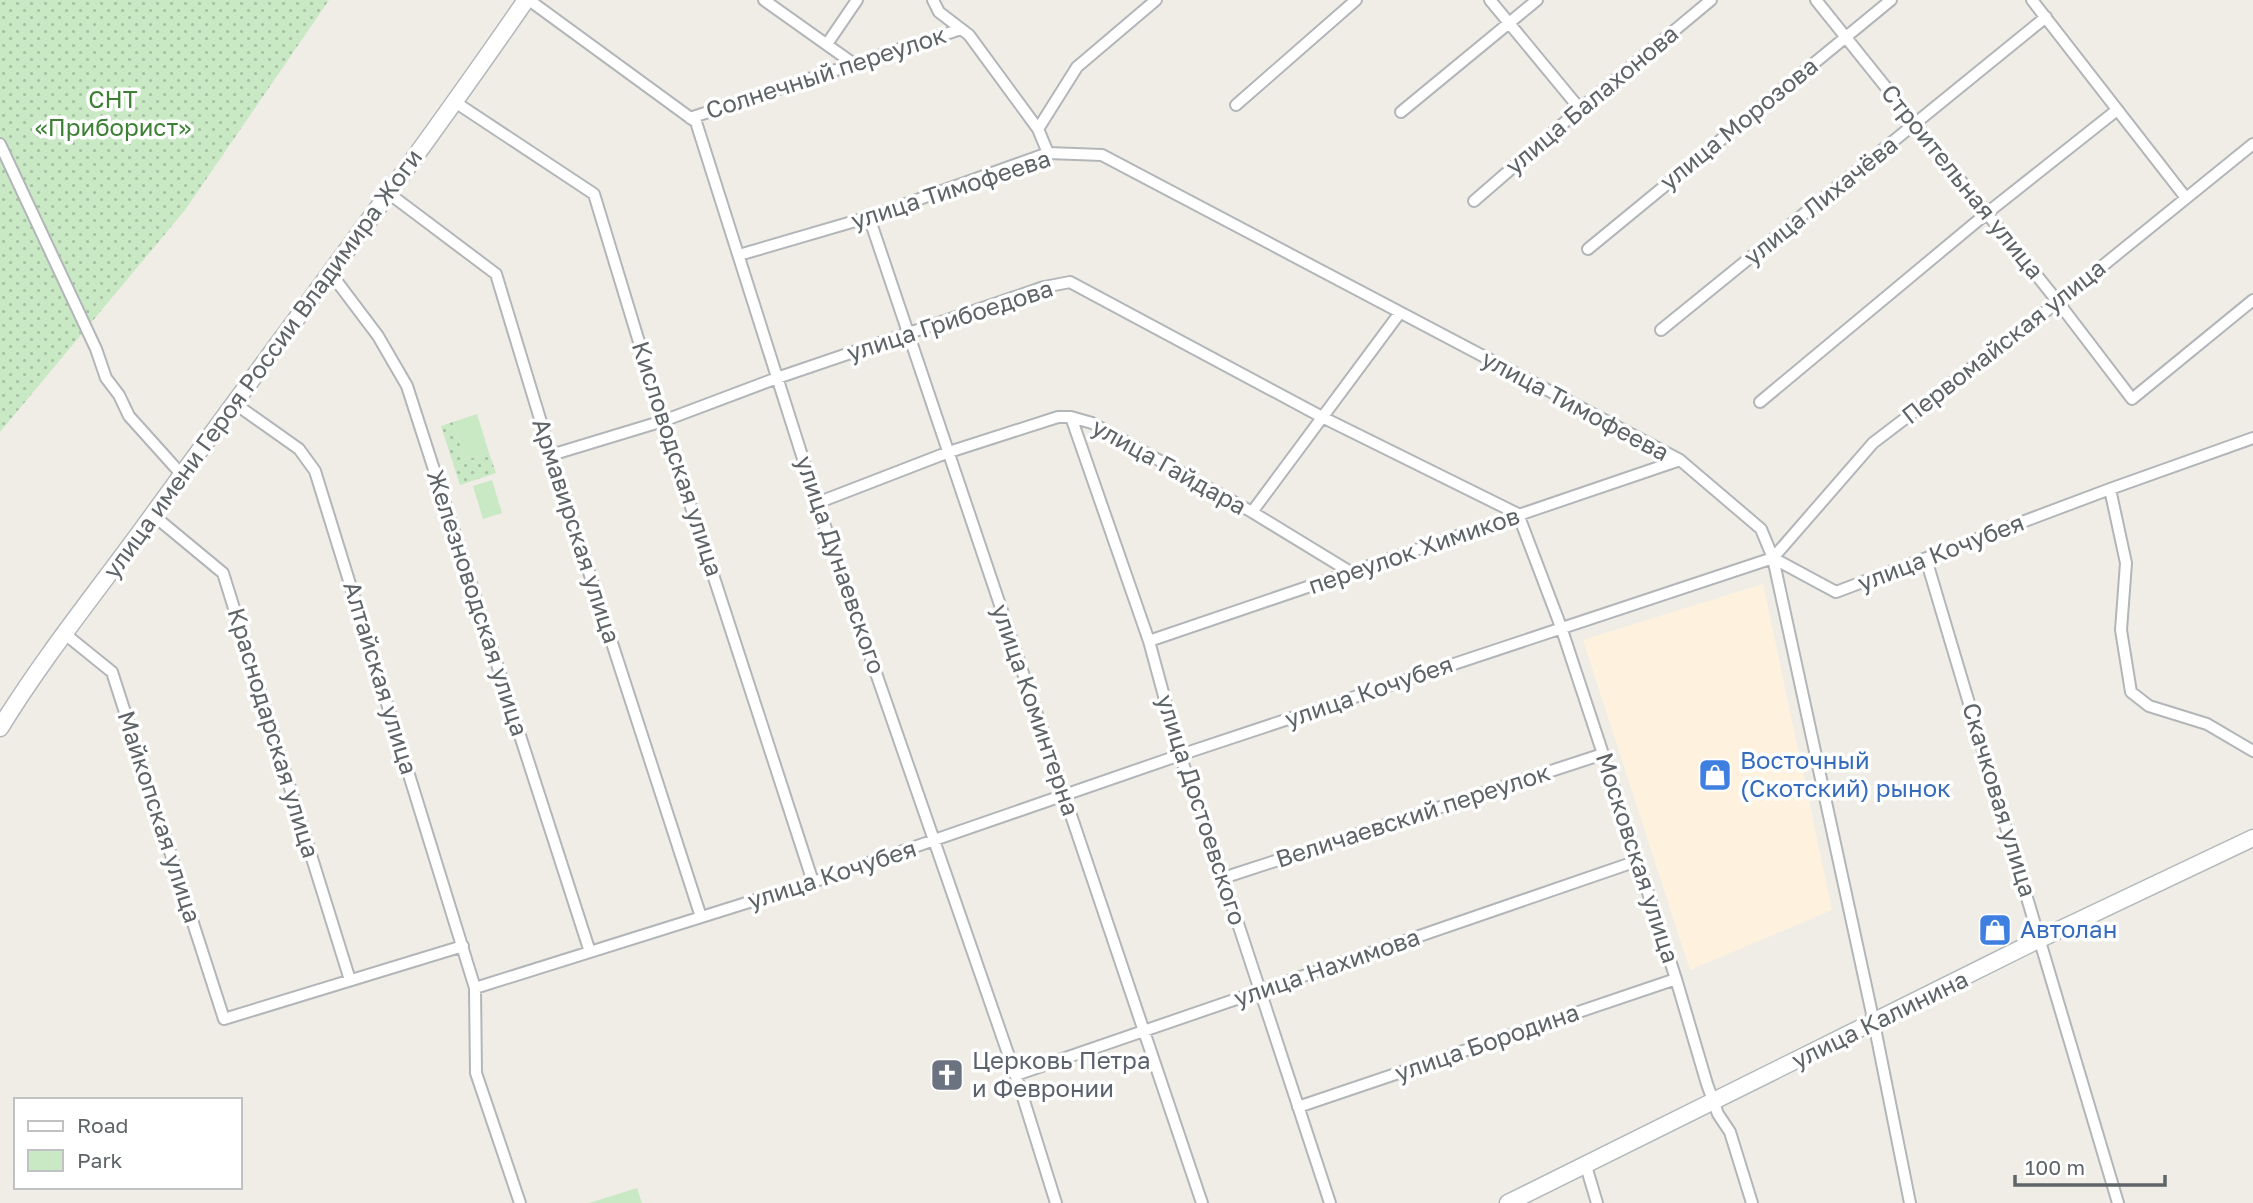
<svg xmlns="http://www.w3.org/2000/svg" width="2253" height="1203" viewBox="0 0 2253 1203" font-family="'Golos Text',sans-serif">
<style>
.commercial{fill:#fef2de}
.green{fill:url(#green-dots)}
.pitch{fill:#c9e8c4}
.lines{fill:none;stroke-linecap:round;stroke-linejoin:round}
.street-casing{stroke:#b2b6b9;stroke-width:14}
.secondary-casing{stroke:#b3b8bb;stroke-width:19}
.street{stroke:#fff;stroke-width:10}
.secondary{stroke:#fff;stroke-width:16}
.labels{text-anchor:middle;stroke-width:7;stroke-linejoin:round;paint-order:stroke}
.street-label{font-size:24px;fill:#5e6467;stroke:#fff}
.park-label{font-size:24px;fill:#3c8133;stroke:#fff}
.shop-label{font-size:24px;fill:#366cbe;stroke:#fff;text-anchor:start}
.worship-label{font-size:24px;fill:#5b616d;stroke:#fff;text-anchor:start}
</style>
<defs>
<pattern id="green-dots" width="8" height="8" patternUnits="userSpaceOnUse" patternTransform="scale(1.75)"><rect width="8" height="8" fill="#c9e8c4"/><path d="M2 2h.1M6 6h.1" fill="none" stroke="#a6c0a3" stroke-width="1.8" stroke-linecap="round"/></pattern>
</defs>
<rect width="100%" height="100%" fill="#f0ede7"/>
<!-- commercial -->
<path class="commercial" d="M1763 584 1832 910 1690 970 1583 640Z"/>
<!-- green -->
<path class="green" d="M0 0H329L185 210 0 432Z
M453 422 465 460 489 453 496 473 460 485 441 426Z"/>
<!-- pitch -->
<path class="pitch" d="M477 414 489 453 465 460 453 422Z
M492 480 502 513 483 519 473 486Z
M637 1188 642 1203H589Z"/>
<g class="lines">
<defs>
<path id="street" d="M529 0 696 122 817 503 1021 1091 1056 1203
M764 0 854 64
M933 0 939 12 969 35 1038 129 1048 153
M1490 0 1580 109
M1816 0 2058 302 2132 399 2253 300
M2032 0 2186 198
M827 44 857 0
M455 102 594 194 663 421 813 882
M1236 105 1356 0
M1401 112 1537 0
M690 118 961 29
M1038 129 1077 67 1156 0
M0 144 96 349 106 378 119 395 129 416 182 475
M387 192 496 274 551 455 701 917
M1474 201 1580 109 1711 0
M869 217 1202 1203
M1588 249 1891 0
M739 255 869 217 1048 153 1102 155 1680 460 1761 529 1773 558 1874 1023 1910 1203
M329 271 378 336 407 386 590 952
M1661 330 2046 17
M1760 402 1987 213 2117 110
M234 403 299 449 315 471 475 988 476 1073 520 1203
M1071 417 1149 641 1180 755 1223 878 1330 1203
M551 455 663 421 777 378 1044 287 1070 282 1322 417 1518 514 1561 627 1603 754 1676 979 1707 1084 1718 1114 1730 1132 1752 1203
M2110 489 2126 563 2121 630 2131 692 2149 706 2207 724 2253 751
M817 503 949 452 1058 417H1071L1092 423 1252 512 1352 573
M1252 512 1399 314
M153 515 223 573 350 980
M1773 558 1873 443 2058 302 2253 144
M1926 559 2118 1203
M65 634 112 672 224 1019 463 946
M1149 641 1680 460
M1223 878 1603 754
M475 988 813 882 1180 755 1773 558 1836 592 2110 489 2253 438
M1016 1075 1637 861
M1298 1107 1676 979
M1586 1166 1597 1203"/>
<path id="secondary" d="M0 728C46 653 103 584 154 513 278 342 406 174 526 0
M1508 1203 2040 939 2253 838"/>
</defs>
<!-- street casing -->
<use href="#street" class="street-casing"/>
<!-- secondary casing -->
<use href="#secondary" class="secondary-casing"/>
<!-- street -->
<use href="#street" class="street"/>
<!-- secondary -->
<use href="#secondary" class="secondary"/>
</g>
<!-- icons -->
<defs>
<symbol id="shop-square" viewBox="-11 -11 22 22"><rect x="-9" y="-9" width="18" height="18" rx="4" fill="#3f7fe0" stroke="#fff"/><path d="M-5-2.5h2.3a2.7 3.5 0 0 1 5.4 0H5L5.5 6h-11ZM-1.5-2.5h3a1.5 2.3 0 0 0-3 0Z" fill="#fff"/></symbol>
<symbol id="church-square" viewBox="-11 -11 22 22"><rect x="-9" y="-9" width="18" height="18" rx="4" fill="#6b7280" stroke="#fff"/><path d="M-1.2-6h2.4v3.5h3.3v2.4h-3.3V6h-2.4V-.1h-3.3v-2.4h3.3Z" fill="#fff"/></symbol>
</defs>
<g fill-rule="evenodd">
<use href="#shop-square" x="1696" y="756" width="38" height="38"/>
<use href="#shop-square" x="1976" y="911" width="38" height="38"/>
<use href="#church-square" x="928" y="1056" width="38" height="38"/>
</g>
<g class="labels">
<!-- street labels -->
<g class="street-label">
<text transform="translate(826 73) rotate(-18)" y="8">Солнечный переулок</text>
<text transform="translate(1592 100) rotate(-40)" y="8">улица Балахонова</text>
<text transform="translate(1739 124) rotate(-39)" y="8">улица Морозова</text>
<text transform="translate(1962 182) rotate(51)" y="8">Строительная улица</text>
<text transform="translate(951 190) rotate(-18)" y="8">улица Тимофеева</text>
<text transform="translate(1821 201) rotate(-39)" y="8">улица Лихачёва</text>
<text transform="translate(950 321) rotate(-18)" y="8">улица Грибоедова</text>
<text transform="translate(2004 342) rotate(-38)" y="8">Первомайская улица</text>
<text transform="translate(263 364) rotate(-54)" y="8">улица имени Героя России Владимира Жоги</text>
<text transform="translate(1575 406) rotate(28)" y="8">улица Тимофеева</text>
<text transform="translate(677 459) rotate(72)" y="8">Кисловодская улица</text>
<text transform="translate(1169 467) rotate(29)" y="8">улица Гайдара</text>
<text transform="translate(576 531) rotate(72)" y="8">Армавирская улица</text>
<text transform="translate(1414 551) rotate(-19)" y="8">переулок Химиков</text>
<text transform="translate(1941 553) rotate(-21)" y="8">улица Кочубея</text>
<text transform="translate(840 565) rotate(71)" y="8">улица Дунаевского</text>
<text transform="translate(477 603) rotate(72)" y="8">Железноводская улица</text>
<text transform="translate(380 678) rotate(73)" y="8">Алтайская улица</text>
<text transform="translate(1369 692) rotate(-19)" y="8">улица Кочубея</text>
<text transform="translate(1035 710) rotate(71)" y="8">улица Коминтерна</text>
<text transform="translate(273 733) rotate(73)" y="8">Краснодарская улица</text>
<text transform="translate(1999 800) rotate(73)" y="8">Скачковая улица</text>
<text transform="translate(1201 810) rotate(72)" y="8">улица Достоевского</text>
<text transform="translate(1413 816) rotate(-18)" y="8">Величаевский переулок</text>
<text transform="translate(159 817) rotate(72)" y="8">Майкопская улица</text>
<text transform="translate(1637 858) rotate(72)" y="8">Московская улица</text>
<text transform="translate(832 875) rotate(-18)" y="8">улица Кочубея</text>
<text transform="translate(1327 968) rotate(-19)" y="8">улица Нахимова</text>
<text transform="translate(1880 1020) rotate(-26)" y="8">улица Калинина</text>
<text transform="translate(1487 1043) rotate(-19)" y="8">улица Бородина</text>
</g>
<!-- park labels -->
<g class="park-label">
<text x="113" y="108">СНТ<tspan x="113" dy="28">«Приборист»</tspan></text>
</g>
<!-- shop labels -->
<g class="shop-label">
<text x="1740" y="769">Восточный<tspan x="1740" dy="28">(Скотский) рынок</tspan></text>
<text x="2020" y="938">Автолан</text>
</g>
<!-- worship labels -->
<g class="worship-label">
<text x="972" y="1069">Церковь Петра<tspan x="972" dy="28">и Февронии</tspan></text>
</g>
</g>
<!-- legend -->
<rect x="14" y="1098" width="228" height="91" fill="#ffffff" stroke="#bfc1c2" stroke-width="2"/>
<rect x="28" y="1121" width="35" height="10" fill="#ffffff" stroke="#bfc1c2" stroke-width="2"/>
<text x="77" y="1133" font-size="21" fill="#5e6467">Road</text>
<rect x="28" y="1150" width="35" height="21" fill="#c9e8c4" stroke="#bfc1c2" stroke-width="2"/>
<text x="77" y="1168" font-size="21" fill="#5e6467">Park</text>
<!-- scale -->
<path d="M2015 1175v10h150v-10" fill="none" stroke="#5e6467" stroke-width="3.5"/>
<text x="2025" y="1175" font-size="21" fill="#5e6467" stroke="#ffffff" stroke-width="5" paint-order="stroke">100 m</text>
</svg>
